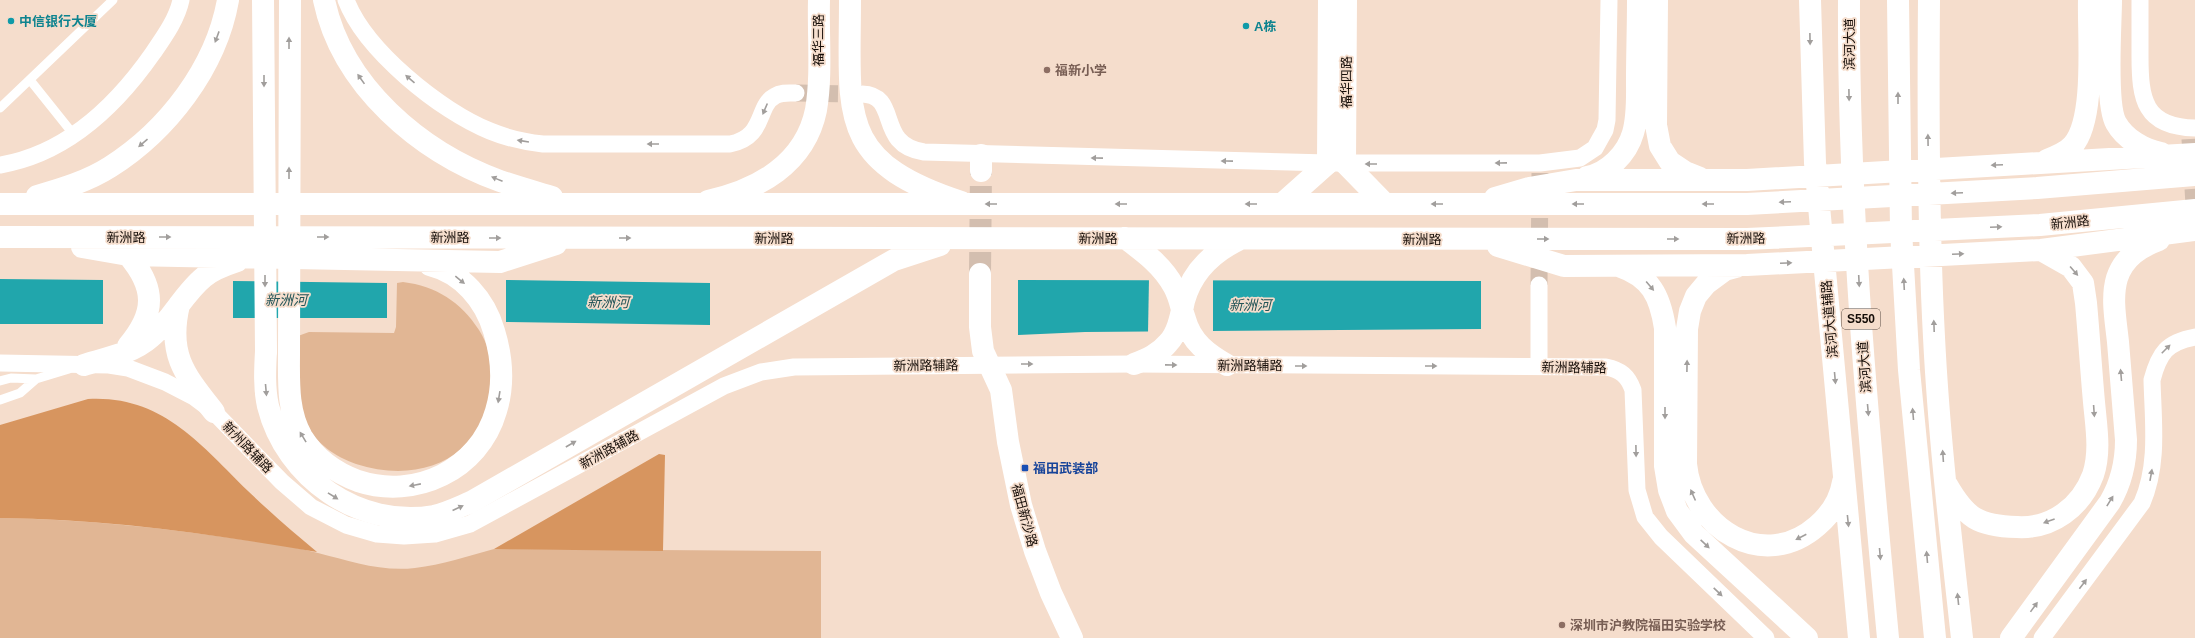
<svg xmlns="http://www.w3.org/2000/svg" width="2195" height="638" viewBox="0 0 2195 638" font-family="Arial,'Noto Sans SC',sans-serif">
<style>
.green{fill:#e1b694}
.forest{fill:#d7955f}
.water{fill:#21a6ac}
.pier{fill:#f5ddcc}
.lines{fill:none;stroke-linecap:round;stroke-linejoin:round}
.minor-tunnel{stroke:#d3beaf;stroke-width:17;stroke-dasharray:17 8;stroke-linecap:butt}
.tertiary-tunnel{stroke:#d3beaf;stroke-width:22;stroke-dasharray:22 11;stroke-linecap:butt}
.service{stroke:#fff;stroke-width:9}
.minor{stroke:#fff;stroke-width:17}
.tertiary{stroke:#fff;stroke-width:22}
.secondary{stroke:#fff;stroke-width:22}
.primary{stroke:#fff;stroke-width:22}
.trunk{stroke:#fff;stroke-width:22}
.oneway{fill:#a19e9c}
.culture-dot{fill:#0f9aa8;stroke:#f5ddcc;stroke-width:1.5}
.education-dot{fill:#8d6e63;stroke:#f5ddcc;stroke-width:1.5}
.transit-dot{fill:#1a4fb4;stroke:#f5ddcc;stroke-width:1.5}
.labels{text-anchor:middle;stroke-width:3.5;stroke-linejoin:round;paint-order:stroke}
.shield{fill:#f5ddcc;stroke:#584b43;stroke-width:1}
.shield-label{font-size:12px;font-weight:bold;fill:#150d08}
.culture-label{font-size:13px;font-weight:bold;fill:#0d838f;stroke:#f5ddcc;text-anchor:start}
.street-label{font-size:13px;fill:#150d08;stroke:#f5ddcc}
.education-label{font-size:13px;font-weight:bold;fill:#785e54;stroke:#f5ddcc;text-anchor:start}
.transit-label{font-size:13px;font-weight:bold;fill:#164399;stroke:#f5ddcc;text-anchor:start}
.water-label{font-size:14px;font-style:italic;fill:#215457;stroke:#f5ddcc}
</style>
<rect width="100%" height="100%" fill="#f5ddcc"/>
<!-- green -->
<path class="green" d="M403 282C436 286 461 302 479 330 490 347 492 365 491 385 485 458 421 485 356 464 336 457 315 443 306 423 295 397 298 364 298 336L309 332 394 333 396 327 397 283Z
M0 518C83 519 164 528 246 540 270 543 295 547 318 553 350 561 381 572 415 568 442 565 468 556 494 549L821 551V638H0Z"/>
<!-- forest -->
<path class="forest" d="M88 399C162 395 200 444 248 491 270 512 293 532 317 552 212 534 107 519 0 518V425Z
M659 454 665 455 663 551 494 549Z"/>
<!-- water -->
<path class="water" d="M0 279 103 280V324H0Z
M506 280 710 283V325L506 322Z
M1018 280 1481 281V329L1085 332 1018 335Z
M233 281 387 283V318H233Z"/>
<!-- pier -->
<path class="pier" d="M1149 278H1213V333H1148Z"/>
<g class="lines">
<!-- minor-tunnel -->
<path class="minor-tunnel" d="M796 93 862 94
M2190 139 2195 221
M1539 285 1540 173"/>
<!-- tertiary-tunnel -->
<path class="tertiary-tunnel" d="M980 274 981 171"/>
<!-- service -->
<path class="service" d="M30 80 74 135
M0 108 113 0
M0 381 11 378 36 379 69 369
M0 400 20 393 36 379"/>
<!-- minor -->
<path class="minor" d="M346 0C365 50 440 111 490 131 507 138 524 142 543 144H730C766 137 756 106 775 96 781 92 789 93 796 93
M2140 0C2140 19 2140 37 2140 56 2140 99 2144 127 2195 128
M862 94C901 95 875 145 924 152L1328 163H1540L1580 158 1595 148 1605 130 1607 120 1609 0
M0 165C66 154 116 106 153 53 164 37 177 19 181 0
M1539 285V366
M0 363 109 365 128 368 165 382 194 397 214 412 282 482 311 507 346 525 377 534 404 536 435 534 470 524 724 386 761 372 794 367 1134 364 1606 367C1621 370 1628 376 1633 390L1637 490 1645 517 1661 537 1766 638
M2042 638 2142 503C2159 464 2153 421 2152 380 2159 353 2167 342 2195 337"/>
<!-- tertiary -->
<path class="tertiary" d="M850 0C850 115 836 161 961 202
M1328 163 1329 0
M1345 163 1346 0
M981 171V155
M708 201C758 190 805 164 816 110 822 75 818 36 819 0
M980 274V327L983 351 1001 390 1008 442 1021 505 1035 551 1051 593 1072 638"/>
<!-- secondary -->
<path class="secondary" d="M263 0 266 351
M289 352 290 0"/>
<!-- primary -->
<path class="primary" d="M324 0C342 86 420 152 500 181 517 187 535 192 552 197
M1657 0 1656 125 1660 146 1670 162 1685 172 1700 178
M1810 0 1815 163 1859 638
M1929 0C1928 112 1928 225 1934 337 1939 438 1951 538 1962 638
M2111 0C2111 25 2105 104 2116 123 2125 139 2144 150 2161 153
M2047 160C2055 157 2067 152 2073 145 2096 119 2088 35 2089 0
M1345 163 1385 204
M1587 177C1608 173 1627 154 1633 133 1638 116 1637 98 1637 80 1637 54 1638 27 1638 0
M37 196C62 189 88 181 110 167 167 131 216 68 228 0
M1495 198 1529 188 1576 180H1747L2195 154
M0 204H1747L2037 188 2195 175
M1282 204 1328 163
M0 237 1747 239 2040 225 2195 210
M1125 238C1144 252 1163 266 1174 287 1180 298 1181 308 1185 319 1191 342 1208 354 1227 365
M1498 246 1564 266 1747 265 2041 250 2195 230
M82 247 128 255 500 262 556 244
M128 255C156 288 156 313 128 346
M1619 266C1651 277 1660 296 1665 328V466L1669 490 1677 511 1694 534 1807 638
M1736 267 1725 270 1706 284 1696 296 1690 311 1687 329 1686 464C1692 528 1763 573 1817 526 1830 515 1840 500 1843 482
M179 305C167 355 185 375 214 412
M266 351C265 369 264 388 268 406 286 478 359 529 434 516 447 513 459 507 471 502L894 260 940 245
M289 352C289 381 287 411 302 437 315 458 336 473 358 481 415 500 479 470 496 411 504 385 502 357 494 331 485 300 462 273 430 265
M1134 364C1147 359 1159 354 1168 343 1178 333 1181 315 1184 301 1192 271 1213 252 1240 239
M84 365C107 358 133 353 151 337 172 320 183 294 204 277 213 269 225 265 237 261
M1947 485C1966 518 1978 526 2017 527 2052 529 2081 507 2093 475 2101 452 2096 425 2094 402 2091 369 2089 336 2086 303L2083 283 2071 267 2041 250
M2011 638 2110 502C2121 483 2126 463 2126 440 2123 407 2121 375 2118 342 2116 322 2111 298 2117 278 2124 257 2140 247 2159 240"/>
<!-- trunk -->
<path class="trunk" d="M1849 0C1848 213 1868 426 1888 638
M1898 0 1901 230 1909 370 1935 638"/>
</g>
<!-- one-way arrows -->
<defs><path id="oneway-solid" d="M-6-.8H1V-3.2L6.5 0L1 3.2V.8H-6Z"/></defs>
<g class="oneway">
<use href="#oneway-solid" transform="translate(217 37) rotate(110)"/>
<use href="#oneway-solid" transform="translate(1810 39) rotate(89)"/>
<use href="#oneway-solid" transform="translate(289 43) rotate(-90)"/>
<use href="#oneway-solid" transform="translate(361 79) rotate(-125)"/>
<use href="#oneway-solid" transform="translate(410 79) rotate(-139)"/>
<use href="#oneway-solid" transform="translate(264 81) rotate(90)"/>
<use href="#oneway-solid" transform="translate(1849 95) rotate(89)"/>
<use href="#oneway-solid" transform="translate(1898 98) rotate(-90)"/>
<use href="#oneway-solid" transform="translate(765 109) rotate(113)"/>
<use href="#oneway-solid" transform="translate(1928 140) rotate(-91)"/>
<use href="#oneway-solid" transform="translate(523 141) rotate(-171)"/>
<use href="#oneway-solid" transform="translate(143 143) rotate(139)"/>
<use href="#oneway-solid" transform="translate(653 144) rotate(-180)"/>
<use href="#oneway-solid" transform="translate(1097 158) rotate(-179)"/>
<use href="#oneway-solid" transform="translate(1227 161) rotate(-179)"/>
<use href="#oneway-solid" transform="translate(1501 163) rotate(179)"/>
<use href="#oneway-solid" transform="translate(1371 164) rotate(-180)"/>
<use href="#oneway-solid" transform="translate(1997 165) rotate(177)"/>
<use href="#oneway-solid" transform="translate(289 173) rotate(-90)"/>
<use href="#oneway-solid" transform="translate(497 179) rotate(-158)"/>
<use href="#oneway-solid" transform="translate(1957 193) rotate(177)"/>
<use href="#oneway-solid" transform="translate(1785 202) rotate(177)"/>
<use href="#oneway-solid" transform="translate(991 204) rotate(-180)"/>
<use href="#oneway-solid" transform="translate(1121 204) rotate(-180)"/>
<use href="#oneway-solid" transform="translate(1251 204) rotate(-180)"/>
<use href="#oneway-solid" transform="translate(1437 204) rotate(-180)"/>
<use href="#oneway-solid" transform="translate(1578 204) rotate(180)"/>
<use href="#oneway-solid" transform="translate(1708 204) rotate(180)"/>
<use href="#oneway-solid" transform="translate(1996 227) rotate(-3)"/>
<use href="#oneway-solid" transform="translate(165 237)"/>
<use href="#oneway-solid" transform="translate(323 237)"/>
<use href="#oneway-solid" transform="translate(495 238)"/>
<use href="#oneway-solid" transform="translate(625 238)"/>
<use href="#oneway-solid" transform="translate(1543 239)"/>
<use href="#oneway-solid" transform="translate(1673 239)"/>
<use href="#oneway-solid" transform="translate(1958 254) rotate(-3)"/>
<use href="#oneway-solid" transform="translate(1786 263) rotate(-3)"/>
<use href="#oneway-solid" transform="translate(2074 271) rotate(49)"/>
<use href="#oneway-solid" transform="translate(460 280) rotate(39)"/>
<use href="#oneway-solid" transform="translate(265 281) rotate(90)"/>
<use href="#oneway-solid" transform="translate(1859 281) rotate(87)"/>
<use href="#oneway-solid" transform="translate(1904 284) rotate(-93)"/>
<use href="#oneway-solid" transform="translate(1650 286) rotate(50)"/>
<use href="#oneway-solid" transform="translate(1934 326) rotate(-92)"/>
<use href="#oneway-solid" transform="translate(2166 349) rotate(-45)"/>
<use href="#oneway-solid" transform="translate(1027 364)"/>
<use href="#oneway-solid" transform="translate(1171 365) rotate(1)"/>
<use href="#oneway-solid" transform="translate(1301 366)"/>
<use href="#oneway-solid" transform="translate(1431 366)"/>
<use href="#oneway-solid" transform="translate(1687 366) rotate(-89)"/>
<use href="#oneway-solid" transform="translate(2121 375) rotate(-95)"/>
<use href="#oneway-solid" transform="translate(1835 378) rotate(85)"/>
<use href="#oneway-solid" transform="translate(266 390) rotate(85)"/>
<use href="#oneway-solid" transform="translate(499 397) rotate(99)"/>
<use href="#oneway-solid" transform="translate(1868 410) rotate(85)"/>
<use href="#oneway-solid" transform="translate(2094 411) rotate(86)"/>
<use href="#oneway-solid" transform="translate(1665 413) rotate(90)"/>
<use href="#oneway-solid" transform="translate(1913 414) rotate(-95)"/>
<use href="#oneway-solid" transform="translate(303 437) rotate(-121)"/>
<use href="#oneway-solid" transform="translate(571 444) rotate(-30)"/>
<use href="#oneway-solid" transform="translate(1636 451) rotate(89)"/>
<use href="#oneway-solid" transform="translate(1943 456) rotate(-94)"/>
<use href="#oneway-solid" transform="translate(2151 475) rotate(-80)"/>
<use href="#oneway-solid" transform="translate(415 485) rotate(169)"/>
<use href="#oneway-solid" transform="translate(1693 495) rotate(-114)"/>
<use href="#oneway-solid" transform="translate(333 496) rotate(32)"/>
<use href="#oneway-solid" transform="translate(2110 501) rotate(-58)"/>
<use href="#oneway-solid" transform="translate(458 508) rotate(-25)"/>
<use href="#oneway-solid" transform="translate(1848 521) rotate(84)"/>
<use href="#oneway-solid" transform="translate(2049 521) rotate(160)"/>
<use href="#oneway-solid" transform="translate(1801 537) rotate(153)"/>
<use href="#oneway-solid" transform="translate(1705 544) rotate(43)"/>
<use href="#oneway-solid" transform="translate(1880 554) rotate(85)"/>
<use href="#oneway-solid" transform="translate(1927 557) rotate(-95)"/>
<use href="#oneway-solid" transform="translate(2083 584) rotate(-53)"/>
<use href="#oneway-solid" transform="translate(1718 592) rotate(44)"/>
<use href="#oneway-solid" transform="translate(1958 599) rotate(-96)"/>
<use href="#oneway-solid" transform="translate(2034 607) rotate(-54)"/>
</g>
<!-- markers -->
<g class="culture-dot">
<circle cx="11" cy="21" r="4"/>
<circle cx="1246" cy="26" r="4"/>
</g>
<g class="education-dot">
<circle cx="1047" cy="70" r="4"/>
<circle cx="1562" cy="625" r="4"/>
</g>
<rect class="transit-dot" x="1021" y="464" width="8" height="8" rx="2"/>
<g class="labels">
<!-- shield labels -->
<rect class="shield" x="1842" y="309" width="38" height="20" rx="3"/>
<g class="shield-label">
<text x="1861" y="323">S550</text>
</g>
<!-- culture labels -->
<g class="culture-label">
<text x="19" y="26">中信银行大厦</text>
<text x="1254" y="31">A栋</text>
</g>
<!-- street labels -->
<g class="street-label">
<text transform="translate(818 40) rotate(-90)" y="5">福华三路</text>
<text transform="translate(1849 44) rotate(-90)" y="5">滨河大道</text>
<text transform="translate(1346 82) rotate(-90)" y="5">福华四路</text>
<text transform="translate(2070 222) rotate(-6)" y="5">新洲路</text>
<text x="126" y="242">新洲路</text>
<text x="450" y="242">新洲路</text>
<text x="774" y="243">新洲路</text>
<text x="1098" y="243">新洲路</text>
<text transform="translate(1746 238) rotate(-1)" y="5">新洲路</text>
<text x="1422" y="244">新洲路</text>
<text transform="translate(1829 319) rotate(-95)" y="5">滨河大道辅路</text>
<text transform="translate(926 365) rotate(-1)" y="5">新洲路辅路</text>
<text x="1250" y="370">新洲路辅路</text>
<text transform="translate(1574 367) rotate(1)" y="5">新洲路辅路</text>
<text transform="translate(1864 367) rotate(-94)" y="5">滨河大道</text>
<text transform="translate(248 447) rotate(46)" y="5">新州路辅路</text>
<text transform="translate(609 449) rotate(-29)" y="5">新洲路辅路</text>
<text transform="translate(1025 515) rotate(75)" y="5">福田新沙路</text>
</g>
<!-- education labels -->
<g class="education-label">
<text x="1055" y="75">福新小学</text>
<text x="1570" y="630">深圳市沪教院福田实验学校</text>
</g>
<!-- transit labels -->
<g class="transit-label">
<text x="1033" y="473">福田武装部</text>
</g>
<!-- water labels -->
<g class="water-label">
<text x="286" y="305">新洲河</text>
<text transform="translate(608 302) rotate(1)" y="5">新洲河</text>
<text x="1250" y="310">新洲河</text>
</g>
</g>
</svg>
